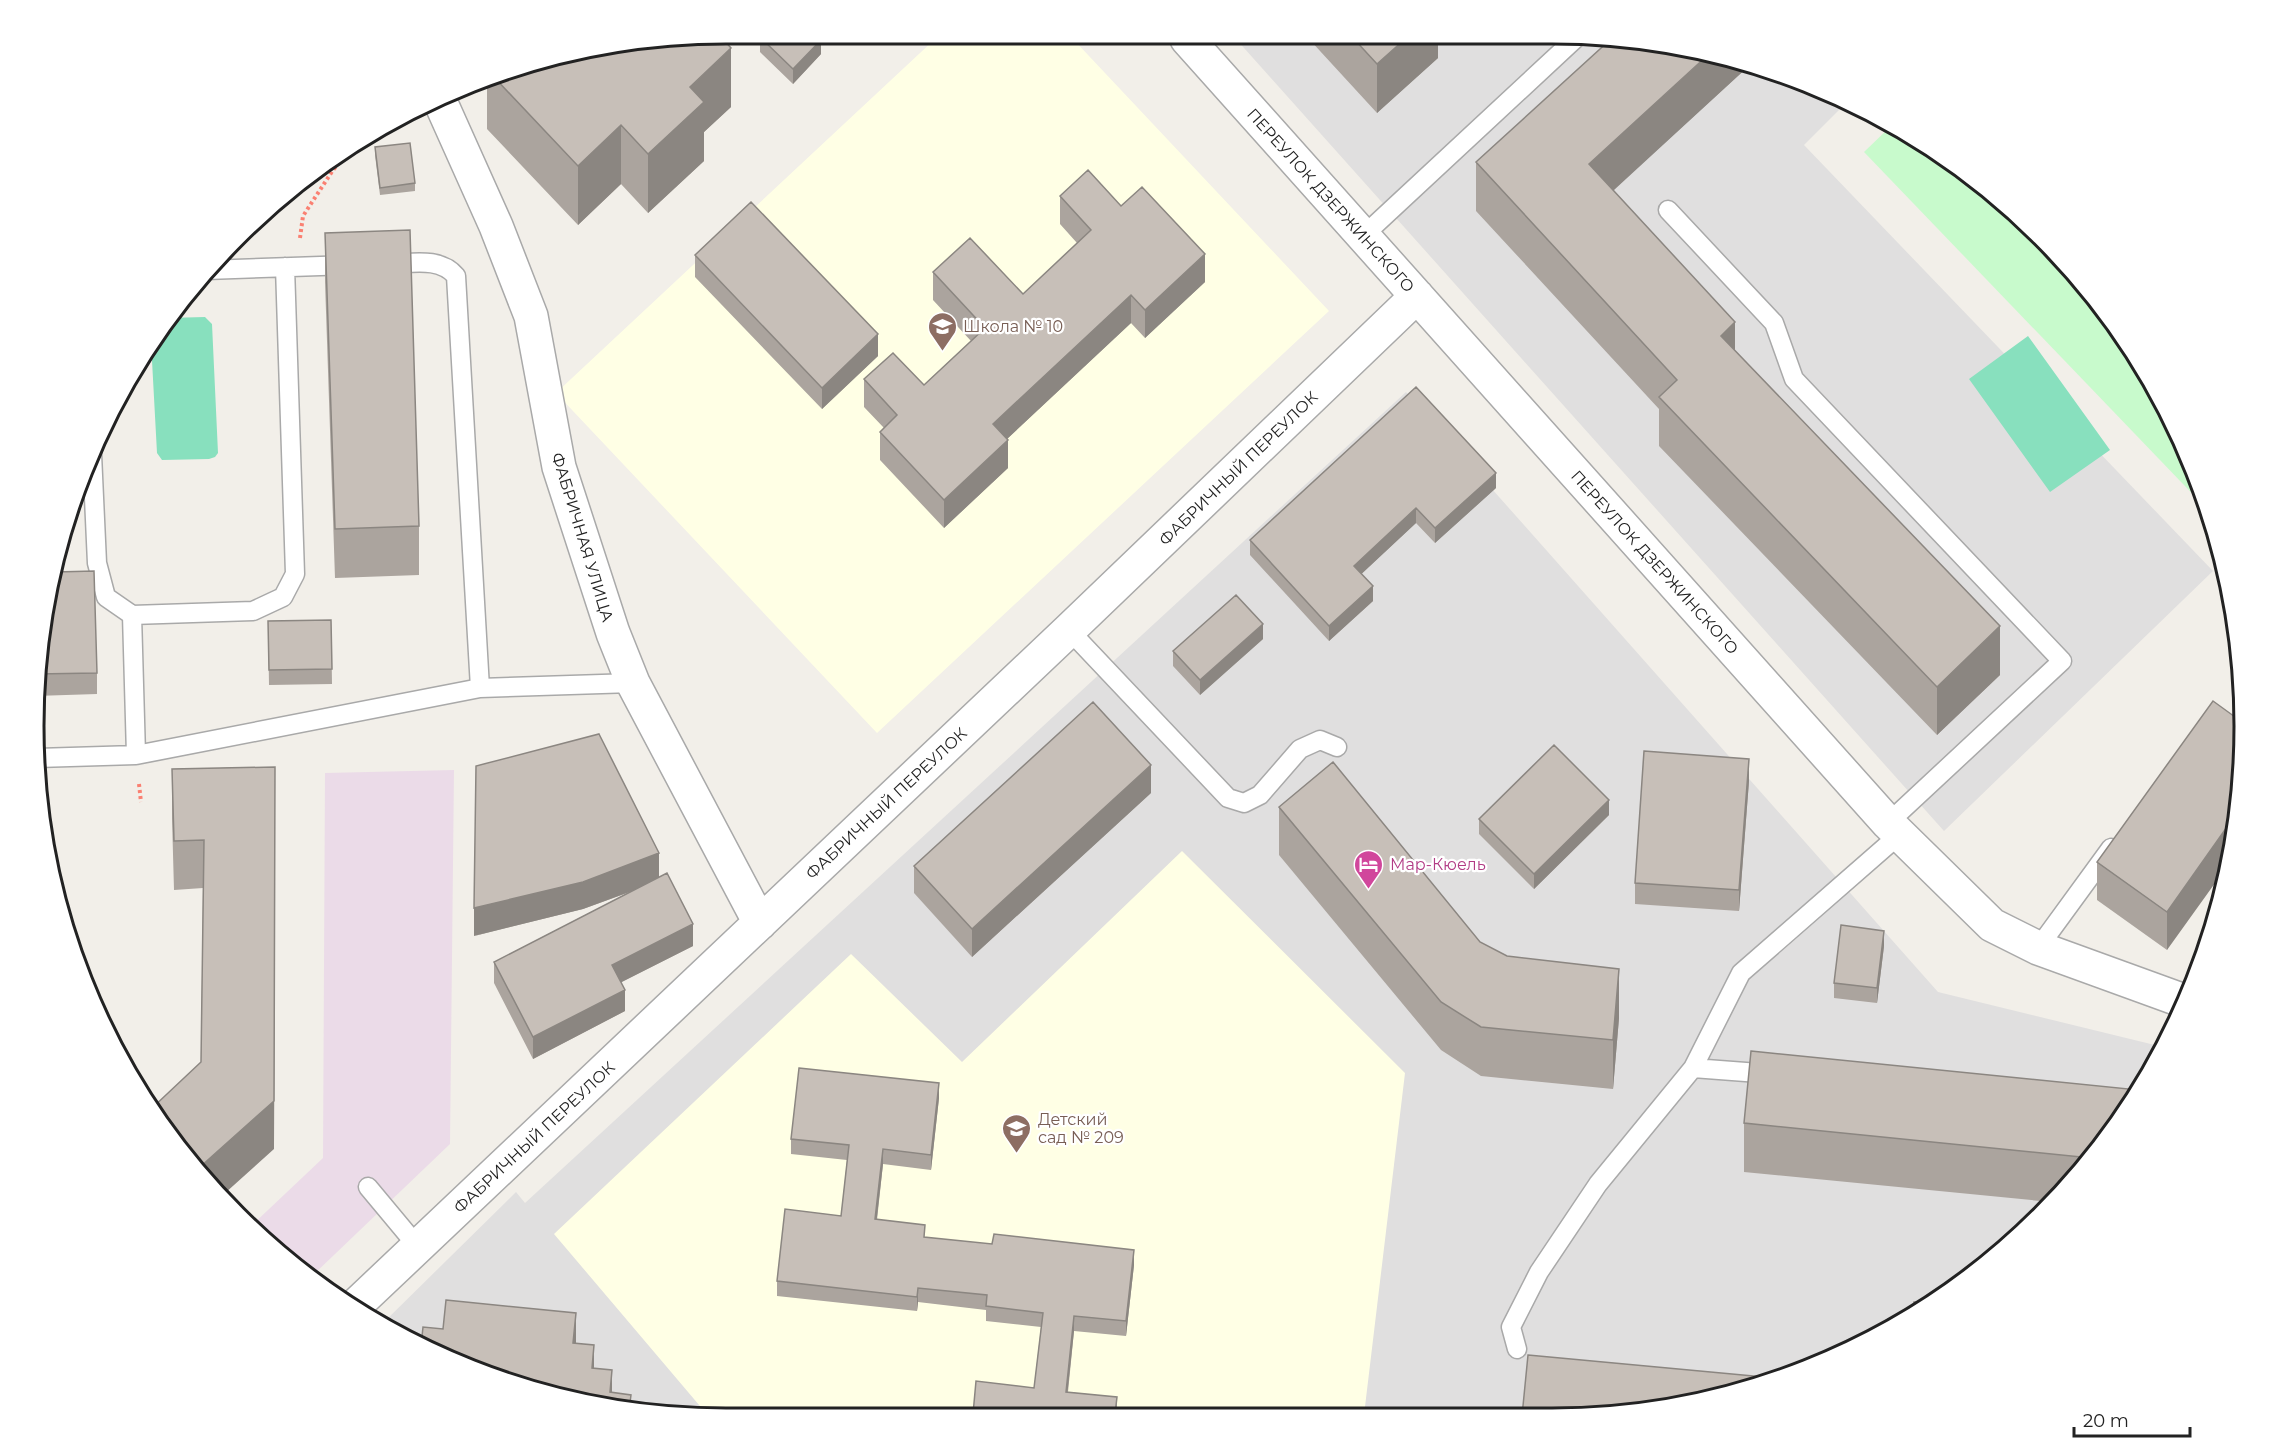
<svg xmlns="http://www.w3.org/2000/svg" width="2278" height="1451" viewBox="0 0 2278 1451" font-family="Montserrat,sans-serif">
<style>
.residential{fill:#e0dfdf}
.industrial{fill:#ebdbe8}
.education{fill:#ffffe5}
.park{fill:#c8facc}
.pitch{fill:#88e0be}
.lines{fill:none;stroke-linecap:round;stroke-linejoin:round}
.lane-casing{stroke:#a9a9a9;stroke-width:21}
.street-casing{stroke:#a9a9a9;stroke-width:36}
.path{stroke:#fa8072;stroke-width:4;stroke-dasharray:3 3;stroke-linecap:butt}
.lane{stroke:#fff;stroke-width:18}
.street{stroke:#fff;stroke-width:33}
.wall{fill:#aba49e}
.shaded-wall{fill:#8b8681}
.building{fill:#c7bfb8;stroke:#8b8681;stroke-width:1.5}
.labels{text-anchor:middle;stroke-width:4.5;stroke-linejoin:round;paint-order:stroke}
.street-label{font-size:16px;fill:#222;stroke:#fff}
.education-label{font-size:16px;fill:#785e54;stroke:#fff;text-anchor:start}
.hotel-label{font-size:16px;fill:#b23c85;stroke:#fff;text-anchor:start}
.rim{fill:none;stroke:#222;stroke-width:3}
</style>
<rect width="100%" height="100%" fill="#f2efe9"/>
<!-- residential -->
<path class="residential" d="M1236 39H1643L1775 70 1849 100 1804 145 2213 571 1944 831Z
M1406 392 1938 992 2163 1047 2152 1071 2073 1182 1974 1275 1859 1346 1731 1394 1597 1417 635 1412 460 1365 380 1326 516 1192 525 1203Z"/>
<!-- industrial -->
<path class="industrial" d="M454 770 450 1144 311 1277 269 1246 251 1226 323 1158 325 773Z"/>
<!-- education -->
<path class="education" d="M935 39H1073L1329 311 877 733 556 393Z
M1182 851 1405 1073 1364 1415 705 1412 554 1234 851 954 962 1062Z"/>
<!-- park -->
<path class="park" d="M1891 126 2009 205 2102 304 2173 419 2207 509 1864 152Z"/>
<!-- pitch -->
<path class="pitch" d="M205 317 212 324 218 453 215 457 209 459 162 460 157 453 151 342 167 318Z
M2028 336 2110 450 2050 492 1969 379Z"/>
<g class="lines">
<defs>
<path id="lane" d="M1668 210 1774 323 1794 379 2062 661 1888 823
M1363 236 1575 39
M386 264C410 264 439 256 456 276L480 688
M206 270 350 265
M92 454 97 563 106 597 132 615 136 755
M132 615 253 611 283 597 295 574 285 267
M1069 630 1228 798 1244 803 1260 795 1300 749 1320 740 1337 747
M37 758 136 755 480 688 633 683
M2038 948 2111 848
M1693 1068 1772 1074
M368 1187 418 1247
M1517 1349 1511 1327 1539 1272 1598 1184 1693 1068 1741 973 1899 835"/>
<path id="street" d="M1187 39 1888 823 1992 925 2038 948 2184 1001
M440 101 496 226 531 316 559 467 613 633 633 683 760 923
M354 1307 1069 630 1417 296"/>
</defs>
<!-- lane casing -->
<use href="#lane" class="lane-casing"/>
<!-- street casing -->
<use href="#street" class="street-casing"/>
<!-- path -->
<path class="path" d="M300 238 303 216 333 170 357 142
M139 784 141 802"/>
<!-- lane -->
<use href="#lane" class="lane"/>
<!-- street -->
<use href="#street" class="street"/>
</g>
<!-- wall -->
<path class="wall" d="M760 39H820L821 54 793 84 760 52Z
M1309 39H1438V58L1377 113Z
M1751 64 1613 190 1735 351 2000 675 1937 735 1659 446V409L1476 211V162Z
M503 70 731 107 704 132V161L648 213 621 184 578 225 487 129V78Z
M375 147 415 183V191L380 195 375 155Z
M1060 196 1121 206 1205 282 1145 338 1131 323 1007 439 1008 468 944 528 880 460V432L884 428 864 407V379L924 385 971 341 933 300V272L1023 294 1077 243 1060 224Z
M325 233 419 526V575L335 578 325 282Z
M695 255 878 356 822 409 695 277Z
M1496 488 1435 543 1416 523 1361 574 1373 601 1329 641 1250 555V540Z
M56 572 97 673V694L35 696 34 681Z
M331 620 332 684 269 685 268 621Z
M1263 639 1200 695 1173 666V651Z
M2242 722 2167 950 2097 900V862Z
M275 767 274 1149 201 1062 203 888 174 890 172 818V769Z
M1749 781 1739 911 1635 904V883Z
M1151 793 972 957 914 893V866Z
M1279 807 1480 942 1619 1018 1613 1089 1481 1076 1441 1050 1279 855Z
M1609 815 1534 889 1479 834V819Z
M659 877 693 946 621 982 625 1011 533 1059 494 983V962L630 892 583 909 474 936Z
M1884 946 1877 1003 1834 998V983Z
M2139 1090 2073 1182 2051 1202 1744 1172V1123Z
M939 1098 931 1170 883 1164 877 1220 925 1237 1134 1265 1126 1336 1074 1331 1068 1392 1117 1397V1414H973L1034 1388 1041 1327 986 1321V1310L918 1302 917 1311 777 1296V1281L841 1216 847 1160 791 1154V1139Z"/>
<!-- shaded-wall -->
<path class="shaded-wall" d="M1405 39H1438V58L1377 113V64Z
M821 40V54L793 84V69Z
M731 48V107L704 132V161L648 213V154L690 87Z
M1709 54 1751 64 1589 213V164Z
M621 125V184L578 225V166Z
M1205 254V282L1145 338V310Z
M1131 295V323L993 452V424Z
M1735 322V371L1721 336Z
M878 334V356L822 409V388Z
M1008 440V468L944 528V500Z
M1496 473V488L1435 543V528Z
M1416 508V523L1354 581V566Z
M1373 586V601L1329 641V626Z
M1263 624V639L1200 695V680Z
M2000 626V675L1937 735V687Z
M1749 759V781L1739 911V890Z
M1151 765V793L972 957V929Z
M1609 800V815L1534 889V874Z
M2239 810V816L2228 865 2167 950V912Z
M275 816 274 1149 224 1194 200 1167Z
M659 853V881L583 909 474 936V908Z
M693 924V946L612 987V965Z
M1884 931V946L1877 1003V988Z
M1619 969V1018L1613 1089V1040Z
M625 990V1011L533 1059V1037Z
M939 1083V1098L931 1170V1155Z
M883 1149V1164L875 1234V1219Z
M1134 1250V1265L1126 1336V1321Z
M918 1288V1302L917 1311V1297Z
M576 1313V1369L573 1343Z
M1074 1316V1331L1066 1406V1392Z
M594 1345V1400L592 1368Z
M612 1370V1406L610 1392Z"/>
<!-- building -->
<path class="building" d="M635 39H723L731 48 690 87 704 102 648 154 621 125 578 166 492 75 503 70Z
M762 39H820L821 40 793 69Z
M1354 39H1405L1377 64Z
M1611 39H1643L1709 54 1589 164 1735 322 1721 336 2000 626 1937 687 1659 397 1677 380 1476 162Z
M410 143 415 183 380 188 375 147Z
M1088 170 1121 206 1142 187 1205 254 1145 310 1131 295 993 424 1008 440 944 500 880 432 897 415 864 379 893 353 924 385 985 328 933 272 970 238 1023 294 1091 230 1060 196Z
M751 202 878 334 822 388 695 255Z
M410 230 419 526 335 529 325 233Z
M1416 387 1496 473 1435 528 1416 508 1354 566 1373 586 1329 626 1250 540Z
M94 571 97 673 36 674 56 572Z
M1236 595 1263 624 1200 680 1173 651Z
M331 620 332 669 269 670 268 621Z
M2213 701 2242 722 2239 810 2167 912 2097 862Z
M1093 702 1151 765 972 929 914 866Z
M599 734 659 853 583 882 474 908 476 766Z
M1554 745 1609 800 1534 874 1479 819Z
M1644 751 1749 759 1739 890 1635 883Z
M1333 762 1480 942 1507 956 1619 969 1613 1040 1481 1027 1441 1002 1279 807Z
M275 767 274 1101 200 1167 150 1110 201 1062 204 840 174 841 172 769Z
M667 873 693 924 612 965 625 990 533 1037 494 962Z
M1841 925 1884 931 1877 988 1834 983Z
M1751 1051 2139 1090 2091 1158 1744 1123Z
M799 1068 939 1083 931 1155 883 1149 875 1219 925 1225 924 1237 992 1244 994 1234 1134 1250 1126 1321 1074 1316 1066 1392 1117 1397 1115 1414H973L976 1381 1034 1388 1043 1313 986 1306 987 1295 918 1288 917 1297 777 1281 785 1209 841 1216 849 1145 791 1139Z
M446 1300 576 1313 573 1343 594 1345 592 1368 612 1370 610 1392 631 1395 629 1410 460 1365 421 1346 423 1327 443 1329Z
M1914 1302 1929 1303 1913 1313Z
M1528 1355 1775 1378 1731 1394 1597 1417 1522 1416Z"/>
<!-- icons -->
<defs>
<symbol id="school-pin" viewBox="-11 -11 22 30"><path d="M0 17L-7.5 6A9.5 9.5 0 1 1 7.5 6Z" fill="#8d6e63" stroke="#fff"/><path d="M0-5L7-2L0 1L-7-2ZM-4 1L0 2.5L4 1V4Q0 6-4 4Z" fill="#fff"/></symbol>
<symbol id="hotel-pin" viewBox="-11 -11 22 30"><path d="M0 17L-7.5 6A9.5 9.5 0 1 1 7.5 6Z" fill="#d1479c" stroke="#fff"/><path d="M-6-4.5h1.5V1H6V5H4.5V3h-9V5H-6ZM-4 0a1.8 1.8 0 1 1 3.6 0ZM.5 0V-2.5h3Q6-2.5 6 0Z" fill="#fff"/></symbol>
</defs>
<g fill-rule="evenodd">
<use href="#school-pin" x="926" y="310" width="33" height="45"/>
<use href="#hotel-pin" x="1352" y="848" width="33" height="45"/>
<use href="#school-pin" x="1000" y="1112" width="33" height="45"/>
</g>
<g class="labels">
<!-- street labels -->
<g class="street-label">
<text transform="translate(1331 200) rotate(48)" y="6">ПЕРЕУЛОК ДЗЕРЖИНСКОГО</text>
<text transform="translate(1238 468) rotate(-44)" y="6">ФАБРИЧНЫЙ ПЕРЕУЛОК</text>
<text transform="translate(583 537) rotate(73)" y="6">ФАБРИЧНАЯ УЛИЦА</text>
<text transform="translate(1655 562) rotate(48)" y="6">ПЕРЕУЛОК ДЗЕРЖИНСКОГО</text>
<text transform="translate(886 803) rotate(-43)" y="6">ФАБРИЧНЫЙ ПЕРЕУЛОК</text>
<text transform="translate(534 1137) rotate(-43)" y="6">ФАБРИЧНЫЙ ПЕРЕУЛОК</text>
</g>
<!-- education labels -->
<g class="education-label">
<text x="963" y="332">Школа № 10</text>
<text x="1038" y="1125">Детский<tspan x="1038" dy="18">сад № 209</tspan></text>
</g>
<!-- hotel labels -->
<g class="hotel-label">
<text x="1390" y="870">Мар-Кюель</text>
</g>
</g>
<!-- crop -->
<path d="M0 0H2278V1451H0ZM726 44H1552A682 682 0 0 1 2234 726V726A682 682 0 0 1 1552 1408H726A682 682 0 0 1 44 726V726A682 682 0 0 1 726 44Z" fill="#fff" fill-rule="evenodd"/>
<path class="rim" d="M726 44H1552A682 682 0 0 1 2234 726V726A682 682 0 0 1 1552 1408H726A682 682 0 0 1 44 726V726A682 682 0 0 1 726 44Z"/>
<!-- scale -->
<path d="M2074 1427v9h116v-9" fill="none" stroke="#222222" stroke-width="3"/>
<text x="2083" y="1427" font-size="18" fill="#222222" stroke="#ffffff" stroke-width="4.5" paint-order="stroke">20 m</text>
</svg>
